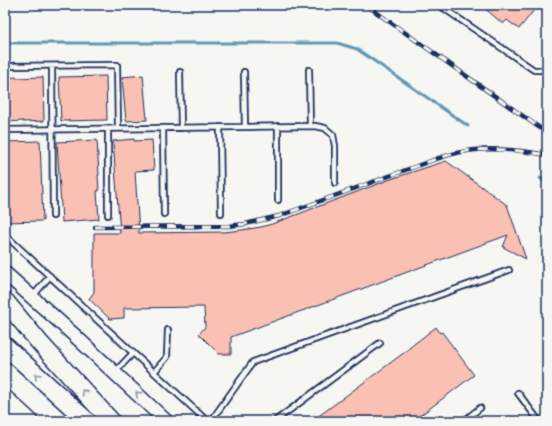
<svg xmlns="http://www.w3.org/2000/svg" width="552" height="426" viewBox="0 0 552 426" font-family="Delius,sans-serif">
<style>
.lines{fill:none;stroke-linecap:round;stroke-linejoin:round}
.stream{stroke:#6197b5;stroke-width:3}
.building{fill:#fac0b3;stroke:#1b2f5e}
.lane-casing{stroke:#1b2f5e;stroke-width:8}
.secondary-casing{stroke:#1b2f5e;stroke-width:16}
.highway-casing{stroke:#1b2f5e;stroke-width:20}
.lane{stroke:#f6f6f2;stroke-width:4.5}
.secondary{stroke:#f6f6f2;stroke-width:13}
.highway{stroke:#f6f6f2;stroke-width:17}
.rail-casing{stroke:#1b2f5e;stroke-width:4.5}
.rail{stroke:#f6f6f2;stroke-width:3;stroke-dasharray:9;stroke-linecap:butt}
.oneway{stroke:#8892a8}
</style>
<rect width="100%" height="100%" fill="#f6f6f2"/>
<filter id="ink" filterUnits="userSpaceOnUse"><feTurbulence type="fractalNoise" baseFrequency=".025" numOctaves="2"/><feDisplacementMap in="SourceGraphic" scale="8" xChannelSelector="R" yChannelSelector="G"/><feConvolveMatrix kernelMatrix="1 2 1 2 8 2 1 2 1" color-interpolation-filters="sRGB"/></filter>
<g filter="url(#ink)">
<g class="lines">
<!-- stream -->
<path class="stream" d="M5 43H337L357 49 445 110 468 126
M540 178 547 183"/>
</g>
<!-- building -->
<path class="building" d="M481 5H538L519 29 507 20 503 24Z
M143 75 147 120 126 121 122 77Z
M106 76 107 120 61 121 59 77Z
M16 77V78L43 77 44 121 23 122V121L5 122V78Z
M134 139V141L152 140 154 170 135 171 139 233 224 232 242 230 261 227 272 224 391 179 446 161 507 205 526 259 503 247 508 235 231 337V354H219L199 334 205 327 204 307 124 308V318L110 319 89 299 94 292V233H120L113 141Z
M97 140 99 175H98L99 191H97L99 219 62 222 57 142Z
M40 141 43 221 5 222V142Z
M436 327 440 333 442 332 474 375 413 421H312L409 349V348Z"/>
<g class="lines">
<defs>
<path id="lane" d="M439 5 534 70H547
M5 66 117 65 118 128
M52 66 53 216
M309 70 310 126
M180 72 181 128
M244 72 245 127
M278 126V200
M220 127 221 213
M163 128 164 214
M108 129V215
M5 130 315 126 325 128 333 135 335 146V183
M5 235 207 421
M33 296 50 276
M115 372 133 353
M154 372 167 357 168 330
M518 393 539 421
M211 421 253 362 509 270
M275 421 380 343
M464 421 480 408"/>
<path id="secondary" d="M5 273 73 334 166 421"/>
<path id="highway" d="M5 301 39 342 111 421
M5 346 87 421
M5 399 29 421
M5 418 11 421"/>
</defs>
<!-- lane casing -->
<use href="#lane" class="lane-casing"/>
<!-- secondary casing -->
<use href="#secondary" class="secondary-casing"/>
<!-- highway casing -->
<use href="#highway" class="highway-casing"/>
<!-- lane -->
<use href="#lane" class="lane"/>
<!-- secondary -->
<use href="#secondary" class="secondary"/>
<!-- highway -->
<use href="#highway" class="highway"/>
<defs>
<path id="rail" d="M366 5 547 133
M95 227 229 226 245 224 279 216 436 159C448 155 461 151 475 150 497 148 525 151 547 155"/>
</defs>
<!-- rail casing -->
<use href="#rail" class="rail-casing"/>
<!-- rail -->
<use href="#rail" class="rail"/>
</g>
<!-- one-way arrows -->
<defs><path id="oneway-chevron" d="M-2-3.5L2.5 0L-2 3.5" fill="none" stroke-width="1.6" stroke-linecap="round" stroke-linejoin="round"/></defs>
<g class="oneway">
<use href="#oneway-chevron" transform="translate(37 376) rotate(-137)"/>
<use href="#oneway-chevron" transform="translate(84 392) rotate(-132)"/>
<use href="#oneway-chevron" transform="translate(138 394) rotate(-137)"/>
</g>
</g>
<!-- margin -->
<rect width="552" height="426" fill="none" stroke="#f6f6f2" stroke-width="20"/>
<rect x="10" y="10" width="532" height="406" fill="none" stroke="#1b2f5e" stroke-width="1.5" filter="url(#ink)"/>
</svg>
